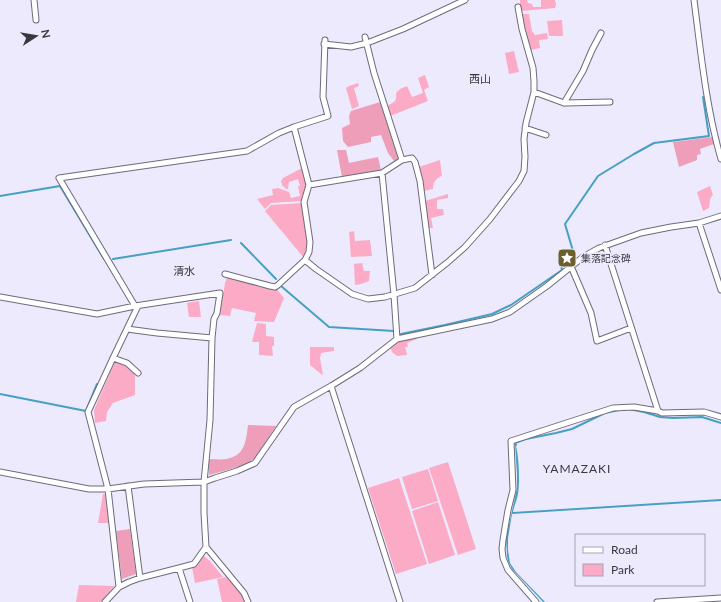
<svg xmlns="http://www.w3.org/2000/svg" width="721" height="602" viewBox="0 0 721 602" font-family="Lato,'Noto Sans JP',sans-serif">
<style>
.green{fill:#fbabc6}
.forest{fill:#ee9eb9}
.water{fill:#46a0c4}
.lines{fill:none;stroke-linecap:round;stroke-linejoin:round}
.stream{stroke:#46a0c4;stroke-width:2}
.minor-casing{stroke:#6d6b7b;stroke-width:7}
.minor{stroke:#fff;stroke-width:5}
.labels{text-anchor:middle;stroke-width:3.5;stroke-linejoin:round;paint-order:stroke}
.poi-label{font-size:10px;fill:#39383f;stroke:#edeafd;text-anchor:start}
.neighbourhood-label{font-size:11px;fill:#39383f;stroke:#edeafd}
.quarter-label{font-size:12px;letter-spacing:1px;fill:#39383f;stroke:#edeafd}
</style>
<rect width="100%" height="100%" fill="#edeafd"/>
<!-- green -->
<path class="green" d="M520 0H527L528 3 532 4 533 7H541V0H555L556 5 555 8 521 11 520 10Z
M521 14H529L532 31 535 35 547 33 548 39 539 40 540 48 530 50Z
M562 20 563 36H549L547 21Z
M514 51 519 72 509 74 505 53Z
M425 75 429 87 424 90 428 101 390 116 387 106C394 102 397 102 396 93L400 89 407 86 412 97 423 93 418 78Z
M358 83 359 86 354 88 359 106 352 109 346 88 349 86Z
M440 160 442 176C436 178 433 182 433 189L424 191 419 167Z
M302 168 307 184 302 201 271 203 265 209 257 199 273 195 272 189 278 188 289 192 291 198 300 196 298 186H300L298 179 289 182 288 189H286L282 185 281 181 283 178Z
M710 186 713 195C709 198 710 203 709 208L703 211 697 192Z
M448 194V198L437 200V209H443L444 215 431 218 433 228H428L425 201Z
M302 203 309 242 308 252 304 258 265 211 271 205Z
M354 231 355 241 370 240 372 256 351 257 349 232Z
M362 263 364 271H370L369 281 361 284 355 285 354 264Z
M227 278 271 289 276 288 284 298 274 322 254 321 256 313 232 308 230 316 220 315 225 283Z
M199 301 201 317H189L187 303Z
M257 323 266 324V336L274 337V346H272L273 356 259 355V342H252Z
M416 336 417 339 407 343 408 347H405L407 355 397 356 392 352 390 346 397 340Z
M310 347H334V351L321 353 320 358 323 375 321 374 310 365Z
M115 362 127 366 135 374V395L113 403 107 412 106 421 95 423 94 410Z
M448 462 476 549 458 555 429 468Z
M428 469 438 501 412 509 402 477Z
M399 478 427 564 396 574 368 488Z
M103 494H105L109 523H98Z
M438 502 455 555 429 564 412 511Z
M204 556 210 561 223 577 195 583 192 567Z
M227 577 242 593 246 602H222L217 579Z
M79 585 114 586 101 602H76Z"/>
<!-- forest -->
<path class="forest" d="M380 102 400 158 394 161 388 153 381 135 371 137V142L348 147 343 141 342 128 350 124 349 116 351 111Z
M712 137 714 144 700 149 701 154 697 155V160L679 167 673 142Z
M337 150H346L349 163 378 157 381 170 342 177Z
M248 425 276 426 255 458 249 463 231 469 209 475V459C215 459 221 460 226 459 245 456 246 441 248 425Z
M130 529 136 574 122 579 116 531Z"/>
<!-- water -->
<path class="water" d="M515 443C519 452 520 483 518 494 517 500 514 506 513 512L721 499V501L512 514 508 538V550L510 563 516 572 545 602H543L512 569 508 561 507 556 506 538 517 488V474Z"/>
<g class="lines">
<!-- stream -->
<path class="stream" d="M0 196 60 186 104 259H105
M241 243 276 279
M113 259 231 240
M281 286 329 327 394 331
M401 334 445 325 492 314 511 305 562 270 560 259 573 251 565 224 598 176 634 154 654 143 709 136 703 97
M0 394 86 411 97 384
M629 409 644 412 660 417 673 418 702 417 721 423
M516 445 515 443 526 439 556 433 572 429 605 413 619 410"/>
<defs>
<path id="minor" d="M34 0 36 20
M694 0C701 53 706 107 721 159
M365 37 374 73 402 160
M324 44 351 47 367 43 403 29 465 0
M534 92 564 103 610 102
M564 103 583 71 592 50 601 33
M525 128 546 135
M382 173 394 295 397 339
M309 185 382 173 402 160 412 158 415 162 420 181 432 275
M699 223 721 290
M605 245 658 411
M305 260 316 269 352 294 368 299 385 297 415 288 448 262 465 247 490 219 519 181 524 171 525 157 524 139 526 123 534 92V81L533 68 522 29 518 7
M571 267 573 271 591 313 597 341 631 328
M225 274 270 286 275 287 278 285 305 260 309 252 310 242 304 202 309 185 294 127
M0 297 97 314 135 306 220 293 217 313 214 319 212 338 210 420 204 482V513L206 547 194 564 179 568 140 578 129 582 119 587 105 602
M135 306 59 178 247 151 279 133 294 127 328 116 323 97 325 40
M127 329 157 333 212 338
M113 358 127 363 138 373
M331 386 400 602
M0 472 89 489H108L144 484 204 482 215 478 237 471 255 463 294 407 331 386 360 368 397 339 492 319 510 312 547 286 583 257 599 248 641 233 671 227 699 223 721 216
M128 486 140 578
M206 547 244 593 248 602
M179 568 190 602
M119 587 108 489 88 412 113 358 138 306
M536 602 508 570 503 558 502 549 503 540 508 510 513 490 511 441 613 408 634 407 658 411 662 413 704 412 721 417
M657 602 721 598"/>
</defs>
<!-- minor casing -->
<use href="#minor" class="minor-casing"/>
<!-- minor -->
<use href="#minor" class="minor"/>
</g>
<!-- icons -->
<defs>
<symbol id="sight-square" viewBox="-11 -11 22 22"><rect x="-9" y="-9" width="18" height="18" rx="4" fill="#6c5f2d" stroke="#edeafd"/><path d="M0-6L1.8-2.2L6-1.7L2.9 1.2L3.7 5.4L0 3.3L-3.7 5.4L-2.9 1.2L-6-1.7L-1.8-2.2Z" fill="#fff"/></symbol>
</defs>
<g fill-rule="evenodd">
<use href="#sight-square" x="556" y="247" width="22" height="22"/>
</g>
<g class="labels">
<!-- poi labels -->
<g class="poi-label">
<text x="581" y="262">集落記念碑</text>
</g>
<!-- neighbourhood labels -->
<g class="neighbourhood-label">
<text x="480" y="83">西山</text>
<text x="184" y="275">清水</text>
</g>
<!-- quarter labels -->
<g class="quarter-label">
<text x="577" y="473">YAMAZAKI</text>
</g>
</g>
<!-- legend -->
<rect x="575" y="534" width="130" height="52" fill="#edeafd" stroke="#a5a3b1"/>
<rect x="583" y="547" width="20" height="6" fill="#ffffff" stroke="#a5a3b1"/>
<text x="611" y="554" font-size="12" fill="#39383f">Road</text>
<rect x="583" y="564" width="20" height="12" fill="#fbabc6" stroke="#a5a3b1"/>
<text x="611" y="574" font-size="12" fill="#39383f">Park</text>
<!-- north arrow -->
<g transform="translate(36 36) rotate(78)" stroke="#edeafd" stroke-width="3" paint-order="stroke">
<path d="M0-3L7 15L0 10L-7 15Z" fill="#39383f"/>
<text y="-6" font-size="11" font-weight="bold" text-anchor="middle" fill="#39383f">N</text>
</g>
</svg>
